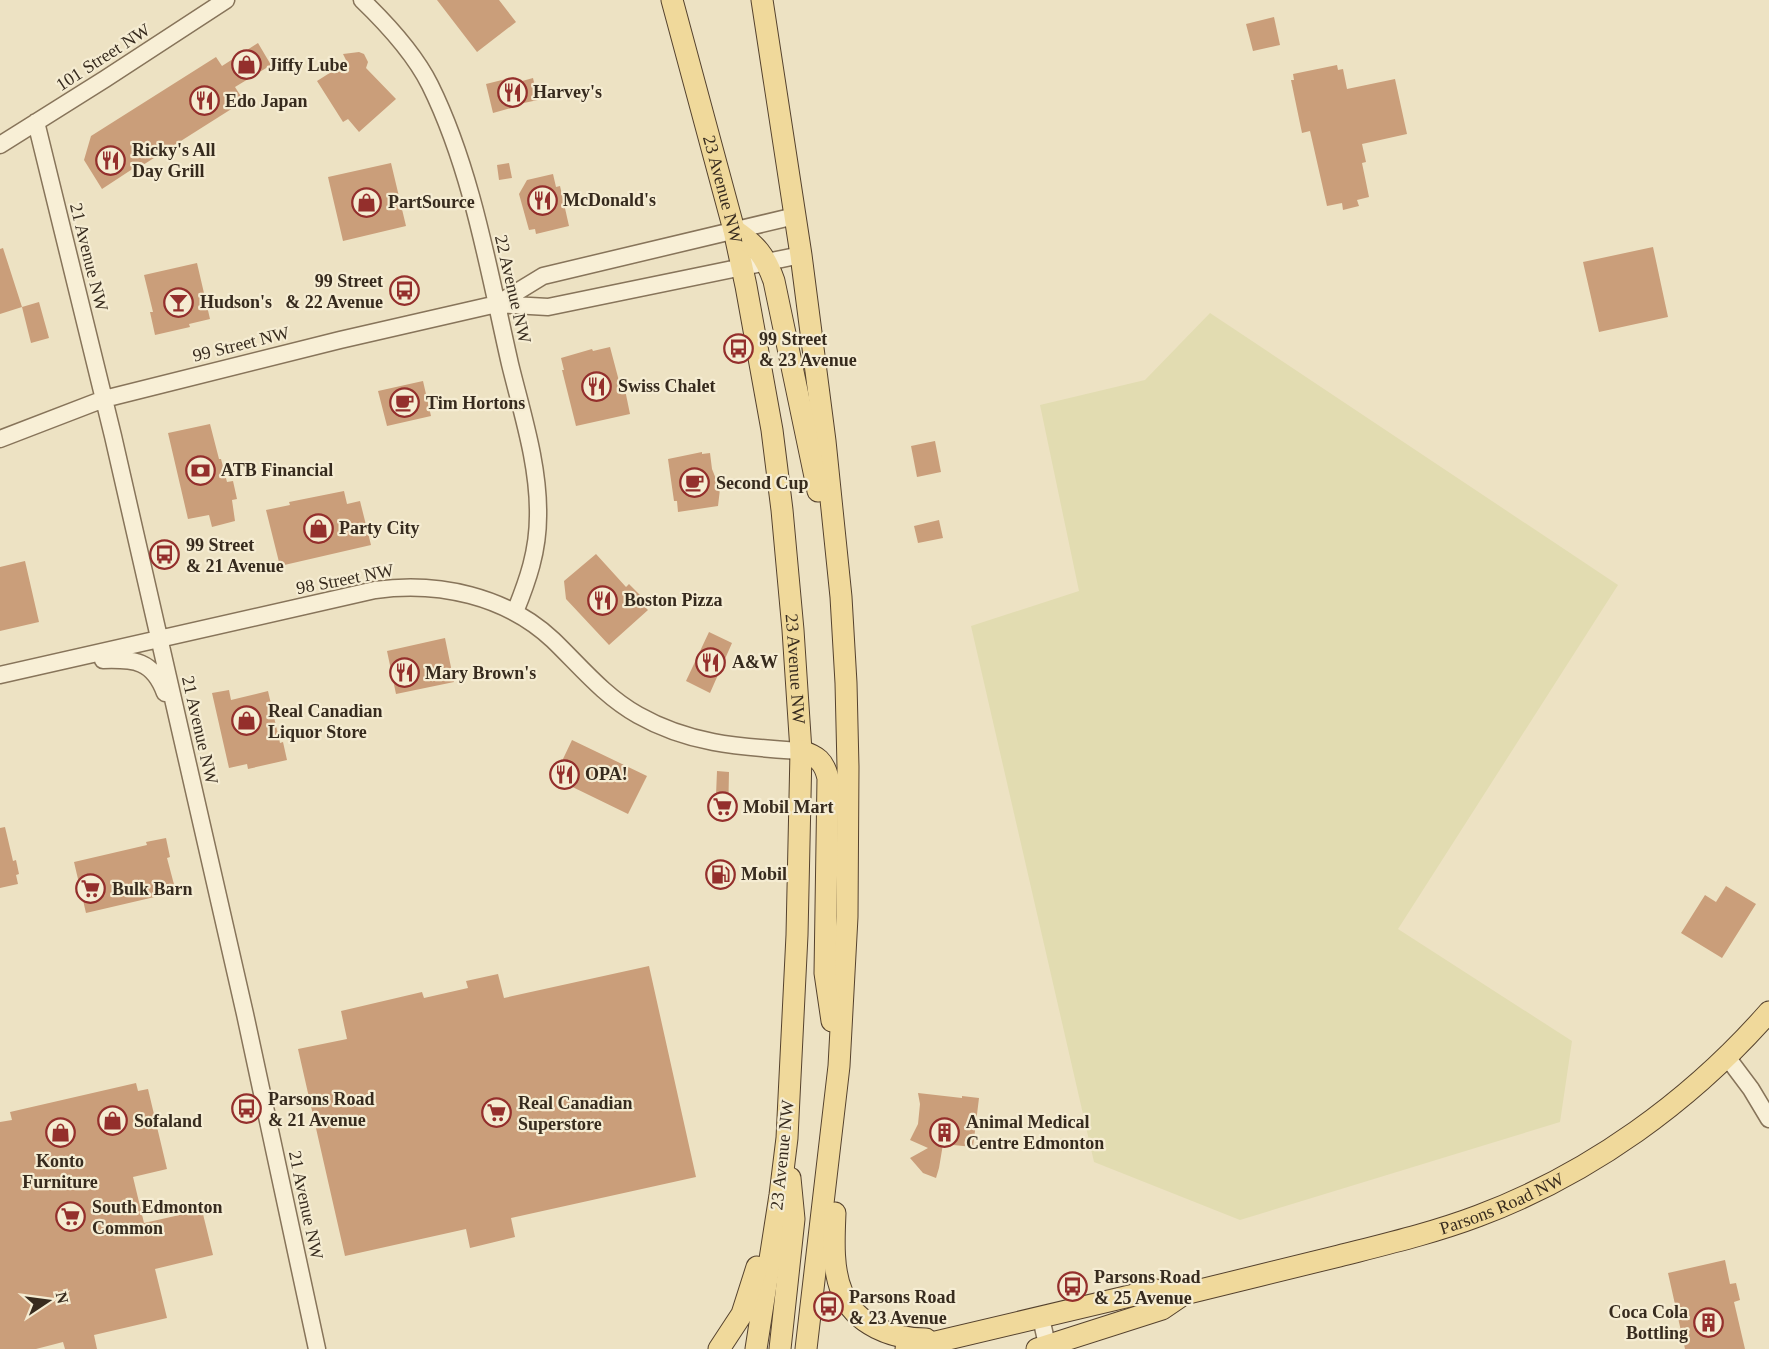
<svg xmlns="http://www.w3.org/2000/svg" width="1769" height="1349" viewBox="0 0 1769 1349" font-family="'Times New Roman',serif">
<style>
.farmland{fill:#e2dcb1}
.building{fill:#ca9e7a}
.lines{fill:none;stroke-linecap:round;stroke-linejoin:round}
.minor-casing{stroke:#87745a;stroke-width:19}
.major-casing{stroke:#55422e;stroke-width:23}
.minor{stroke:#f8efd6;stroke-width:16}
.major{stroke:#f0d99b;stroke-width:21}
.labels{text-anchor:middle;stroke-width:4.5;stroke-linejoin:round;paint-order:stroke}
.street-label{font-size:18px;fill:#372b1e;stroke:#f5ecd2}
.poi-label{font-size:18px;font-weight:bold;fill:#372b1e;stroke:#f5ecd2;text-anchor:start}
</style>
<rect width="100%" height="100%" fill="#ede2c3"/>
<!-- farmland -->
<path class="farmland" d="M1210 313 1618 585 1398 929 1572 1041 1560 1122 1240 1220 1094 1162 971 626 1079 591 1040 405 1145 380Z"/>
<!-- building -->
<path class="building" d="M437 0H499L516 22 477 52Z
M1274 17 1280 45 1253 51 1246 24Z
M258 43 271 65 235 87 244 101 135 170 134 168 102 189 84 160 91 136 216 57 222 66Z
M359 52 364 54 368 62 366 68 396 99 359 132 348 119 343 122 317 81 347 62 343 54Z
M1337 65 1338 70 1343 69 1347 89 1395 79 1407 134 1362 144 1366 162 1362 163 1369 197 1357 200 1359 206 1343 210 1342 203 1327 206 1310 131 1302 133 1291 80H1294L1293 74Z
M514 77 515 83 533 78 538 100 514 105 515 107 493 113 486 84Z
M391 163 406 226 343 241 328 177Z
M509 163 512 178 499 180 497 165Z
M553 174 556 187 560 186 569 226 536 234 535 229 529 230 519 194 527 180Z
M1653 247 1668 317 1599 332 1583 262Z
M3 248 22 307 0 314V249Z
M197 263 210 319 189 324 190 327 155 335 150 312H153L144 275Z
M39 302 49 338 31 343 22 307Z
M610 347 619 381 623 380 630 414 576 426 562 370H564L561 358 592 349 593 351Z
M423 381 431 416 387 426 378 391Z
M210 424 219 459H221L227 482 233 481 237 499 232 500 235 521 212 527 209 515 188 519 168 433Z
M935 441 941 472 917 477 911 446Z
M702 452V454L710 453 712 469 720 489 718 506 678 512 677 501H674L668 459Z
M344 491 347 504 360 501 371 545 280 566 266 510 290 505 289 502Z
M939 520 943 538 918 543 914 526Z
M596 554 626 587 629 584 642 597 638 600 648 610 609 645 566 599 564 581Z
M25 561 39 622 0 631V567Z
M709 632 732 643 710 693 686 681Z
M445 638 454 682 396 694 387 651Z
M229 690 231 700 268 691 280 743 283 742 287 760 248 769 247 764 229 768 212 693Z
M572 740 647 776 628 814 554 778Z
M717 771 729 772 728 820H715Z
M5 827 13 861 16 860 19 874 16 875 18 884 0 888V828Z
M166 838 170 857 167 858 176 892 86 913 74 862 147 845 146 842Z
M1726 886 1756 904 1722 958 1681 933 1705 895 1716 902Z
M649 966 696 1177 511 1218 515 1237 470 1248 466 1229 345 1256 298 1049 347 1039 341 1011 422 992 424 998 468 988 466 981 498 974 504 998Z
M136 1083 138 1091 148 1089 167 1169 133 1177 144 1223 202 1210 213 1255 155 1269 167 1318 94 1335 97 1349H65L63 1342 36 1349H0V1122L12 1120 10 1112Z
M918 1093 962 1098V1096L979 1098 973 1147 943 1144 939 1168 936 1178 923 1173 910 1158 928 1148 910 1140 918 1124 920 1104Z
M1725 1260 1730 1284 1736 1283 1740 1300 1734 1302 1745 1349H1685L1668 1273Z"/>
<g class="lines">
<defs>
<path id="minor" d="M362 0C388 25 414 53 430 85 472 170 489 272 510 364 522 413 539 465 538 516 538 551 528 580 515 612
M36 122 113 436 245 1014 317 1349
M0 145 105 79 226 0
M497 304 543 276 795 216
M0 439 104 399 340 340 497 304 548 307 801 255
M103 660C134 659 153 660 165 693
M0 675 375 590C438 581 506 596 553 640 580 666 604 696 638 715 691 745 742 747 801 751
M1727 1057 1751 1089 1769 1119
M1041 1318 1048 1349"/>
<g id="major">
<path id="s1" d="M672 0 734 230 746 286 772 430 782 510 793 630 801 751 797 935 787 1138 780 1195 756 1349"/>
<path d="M762 0 801 255 825 441 841 597 846 683 848 767 847 917 839 1066 806 1349"/>
<path d="M734 230C756 245 765 255 774 281L818 491"/>
<path d="M801 751C817 756 824 761 828 778L825 973 832 1021"/>
<path d="M835 1213C834 1237 832 1269 842 1292 855 1325 893 1339 926 1339"/>
<path d="M719 1349 742 1314 757 1267"/>
<path d="M780 1349 794 1219 790 1178"/>
<path id="s2" d="M906 1349 1155 1290 1184 1294C1236 1281 1287 1269 1339 1256 1386 1244 1433 1233 1478 1216 1590 1174 1691 1101 1769 1012"/>
<path d="M1037 1349 1162 1309 1184 1294"/>
</g>
</defs>
<!-- minor casing -->
<use href="#minor" class="minor-casing"/>
<!-- major casing -->
<use href="#major" class="major-casing"/>
<!-- minor -->
<use href="#minor" class="minor"/>
<!-- major -->
<use href="#major" class="major"/>
</g>
<!-- icons -->
<defs>
<symbol id="shop-ring" viewBox="-11 -11 22 22"><circle r="9.5" fill="#f5ecd2" stroke="#942f2c" stroke-width="1.5"/><path d="M-5-2.5h2.3a2.7 3.5 0 0 1 5.4 0H5L5.5 6h-11ZM-1.5-2.5h3a1.5 2.3 0 0 0-3 0Z" fill="#942f2c"/></symbol>
<symbol id="restaurant-ring" viewBox="-11 -11 22 22"><circle r="9.5" fill="#f5ecd2" stroke="#942f2c" stroke-width="1.5"/><path d="M-5-6h1v4h1v-4h1v4h1v-4h1v5L-1.5 .5V6h-2V.5L-5-1ZM5-6V6H3V1.5H1.5Q1.5-4 5-6Z" fill="#942f2c"/></symbol>
<symbol id="bus-ring" viewBox="-11 -11 22 22"><circle r="9.5" fill="#f5ecd2" stroke="#942f2c" stroke-width="1.5"/><path d="M-5-6H5V4H4V6H2V4H-2V6H-4V4H-5ZM-3.5-4V0h7V-4ZM-3.5 1.2v1.5H-2V1.2ZM2 1.2v1.5H3.5V1.2Z" fill="#942f2c"/></symbol>
<symbol id="bar-ring" viewBox="-11 -11 22 22"><circle r="9.5" fill="#f5ecd2" stroke="#942f2c" stroke-width="1.5"/><path d="M-6-5H6L.8 .8V4.5H3.5V6h-7V4.5H-.8V.8Z" fill="#942f2c"/></symbol>
<symbol id="cafe-ring" viewBox="-11 -11 22 22"><circle r="9.5" fill="#f5ecd2" stroke="#942f2c" stroke-width="1.5"/><path d="M-5.5-4.5H6V0H3Q3 3.5 0 3.5H-2.5Q-5.5 3.5-5.5 0ZM3-3.2v2h1.7v-2ZM-6 4.5H4V6H-6Z" fill="#942f2c"/></symbol>
<symbol id="bank-ring" viewBox="-11 -11 22 22"><circle r="9.5" fill="#f5ecd2" stroke="#942f2c" stroke-width="1.5"/><path d="M-6-4H6V4H-6ZM0-2.3a2.3 2.3 0 1 0 0 4.6a2.3 2.3 0 1 0 0-4.6Z" fill="#942f2c"/></symbol>
<symbol id="supermarket-ring" viewBox="-11 -11 22 22"><circle r="9.5" fill="#f5ecd2" stroke="#942f2c" stroke-width="1.5"/><path d="M-6-5.5h2.5l.6 2H6L4.5 2H-2.5L-4.4-4H-6ZM-1.5 3.2a1.3 1.3 0 1 0 .1 0ZM3 3.2a1.3 1.3 0 1 0 .1 0Z" fill="#942f2c"/></symbol>
<symbol id="fuel-ring" viewBox="-11 -11 22 22"><circle r="9.5" fill="#f5ecd2" stroke="#942f2c" stroke-width="1.5"/><path d="M-5.5-6h7V0h2V4h1.3V-2.5L3-4.5l.8-.8L6-3V5H2.5V1h-1V6h-7ZM-4.2-4.7v3.2H.2V-4.7Z" fill="#942f2c"/></symbol>
<symbol id="building-ring" viewBox="-11 -11 22 22"><circle r="9.5" fill="#f5ecd2" stroke="#942f2c" stroke-width="1.5"/><path d="M-4-6H4V6H1V3H-1V6H-4ZM-2.5-4.3h1.7v1.8h-1.7ZM.8-4.3h1.7v1.8H.8ZM-2.5-1h1.7V.8h-1.7ZM.8-1h1.7V.8H.8Z" fill="#942f2c"/></symbol>
</defs>
<g fill-rule="evenodd">
<use href="#shop-ring" x="230" y="48" width="33" height="33"/>
<use href="#restaurant-ring" x="496" y="76" width="33" height="33"/>
<use href="#restaurant-ring" x="188" y="84" width="33" height="33"/>
<use href="#restaurant-ring" x="94" y="144" width="33" height="33"/>
<use href="#restaurant-ring" x="526" y="184" width="33" height="33"/>
<use href="#shop-ring" x="350" y="186" width="33" height="33"/>
<use href="#bus-ring" x="388" y="274" width="33" height="33"/>
<use href="#bar-ring" x="162" y="286" width="33" height="33"/>
<use href="#bus-ring" x="722" y="332" width="33" height="33"/>
<use href="#restaurant-ring" x="580" y="370" width="33" height="33"/>
<use href="#cafe-ring" x="388" y="386" width="33" height="33"/>
<use href="#bank-ring" x="184" y="454" width="33" height="33"/>
<use href="#cafe-ring" x="678" y="466" width="33" height="33"/>
<use href="#shop-ring" x="302" y="512" width="33" height="33"/>
<use href="#bus-ring" x="148" y="538" width="33" height="33"/>
<use href="#restaurant-ring" x="586" y="584" width="33" height="33"/>
<use href="#restaurant-ring" x="694" y="646" width="33" height="33"/>
<use href="#restaurant-ring" x="388" y="656" width="33" height="33"/>
<use href="#shop-ring" x="230" y="704" width="33" height="33"/>
<use href="#restaurant-ring" x="548" y="758" width="33" height="33"/>
<use href="#supermarket-ring" x="706" y="790" width="33" height="33"/>
<use href="#fuel-ring" x="704" y="858" width="33" height="33"/>
<use href="#supermarket-ring" x="74" y="872" width="33" height="33"/>
<use href="#bus-ring" x="230" y="1092" width="33" height="33"/>
<use href="#supermarket-ring" x="480" y="1096" width="33" height="33"/>
<use href="#shop-ring" x="96" y="1104" width="33" height="33"/>
<use href="#shop-ring" x="44" y="1116" width="33" height="33"/>
<use href="#building-ring" x="928" y="1116" width="33" height="33"/>
<use href="#supermarket-ring" x="54" y="1200" width="33" height="33"/>
<use href="#bus-ring" x="1056" y="1270" width="33" height="33"/>
<use href="#bus-ring" x="812" y="1290" width="33" height="33"/>
<use href="#building-ring" x="1692" y="1306" width="33" height="33"/>
</g>
<g class="labels">
<!-- street labels -->
<g class="street-label">
<text transform="translate(103 57) rotate(-33)" y="6">101 Street NW</text>
<text dy="6" stroke="none"><textPath href="#s1" startOffset="196">23 Avenue NW</textPath></text>
<text transform="translate(89 257) rotate(76)" y="6">21 Avenue NW</text>
<text transform="translate(513 289) rotate(77)" y="6">22 Avenue NW</text>
<text transform="translate(241 344) rotate(-14)" y="6">99 Street NW</text>
<text transform="translate(345 579) rotate(-11)" y="6">98 Street NW</text>
<text dy="6" stroke="none"><textPath href="#s1" startOffset="682">23 Avenue NW</textPath></text>
<text transform="translate(200 730) rotate(77)" y="6">21 Avenue NW</text>
<text transform="translate(782 1155) rotate(-84)" y="6">23 Avenue NW</text>
<text dy="6" stroke="none"><textPath href="#s2" startOffset="616">Parsons Road NW</textPath></text>
<text transform="translate(306 1205) rotate(78)" y="6">21 Avenue NW</text>
</g>
<!-- poi labels -->
<g class="poi-label">
<text x="268" y="71">Jiffy Lube</text>
<text x="533" y="98">Harvey's</text>
<text x="225" y="107">Edo Japan</text>
<text x="132" y="156">Ricky's All<tspan x="132" dy="21">Day Grill</tspan></text>
<text x="563" y="206">McDonald's</text>
<text x="388" y="208">PartSource</text>
<text x="383" y="287" text-anchor="end">99 Street<tspan x="383" dy="21">&amp; 22 Avenue</tspan></text>
<text x="200" y="308">Hudson's</text>
<text x="759" y="345">99 Street<tspan x="759" dy="21">&amp; 23 Avenue</tspan></text>
<text x="618" y="392">Swiss Chalet</text>
<text x="426" y="409">Tim Hortons</text>
<text x="221" y="476">ATB Financial</text>
<text x="716" y="489">Second Cup</text>
<text x="339" y="534">Party City</text>
<text x="186" y="551">99 Street<tspan x="186" dy="21">&amp; 21 Avenue</tspan></text>
<text x="624" y="606">Boston Pizza</text>
<text x="732" y="668">A&amp;W</text>
<text x="425" y="679">Mary Brown's</text>
<text x="268" y="717">Real Canadian<tspan x="268" dy="21">Liquor Store</tspan></text>
<text x="585" y="780">OPA!</text>
<text x="743" y="813">Mobil Mart</text>
<text x="741" y="880">Mobil</text>
<text x="112" y="895">Bulk Barn</text>
<text x="268" y="1105">Parsons Road<tspan x="268" dy="21">&amp; 21 Avenue</tspan></text>
<text x="518" y="1109">Real Canadian<tspan x="518" dy="21">Superstore</tspan></text>
<text x="134" y="1127">Sofaland</text>
<text x="966" y="1128">Animal Medical<tspan x="966" dy="21">Centre Edmonton</tspan></text>
<text x="60" y="1167" text-anchor="middle">Konto<tspan x="60" dy="21">Furniture</tspan></text>
<text x="92" y="1213">South Edmonton<tspan x="92" dy="21">Common</tspan></text>
<text x="1094" y="1283">Parsons Road<tspan x="1094" dy="21">&amp; 25 Avenue</tspan></text>
<text x="849" y="1303">Parsons Road<tspan x="849" dy="21">&amp; 23 Avenue</tspan></text>
<text x="1688" y="1318" text-anchor="end">Coca Cola<tspan x="1688" dy="21">Bottling</tspan></text>
</g>
</g>
<!-- north arrow -->
<g transform="translate(48 1301) rotate(77)" stroke="#f5ecd2" stroke-width="4.5" paint-order="stroke">
<path d="M0-4.5L10 22L0 15L-10 22Z" fill="#372b1e"/>
<text y="-9" font-size="16" font-weight="bold" text-anchor="middle" fill="#372b1e">N</text>
</g>
</svg>
